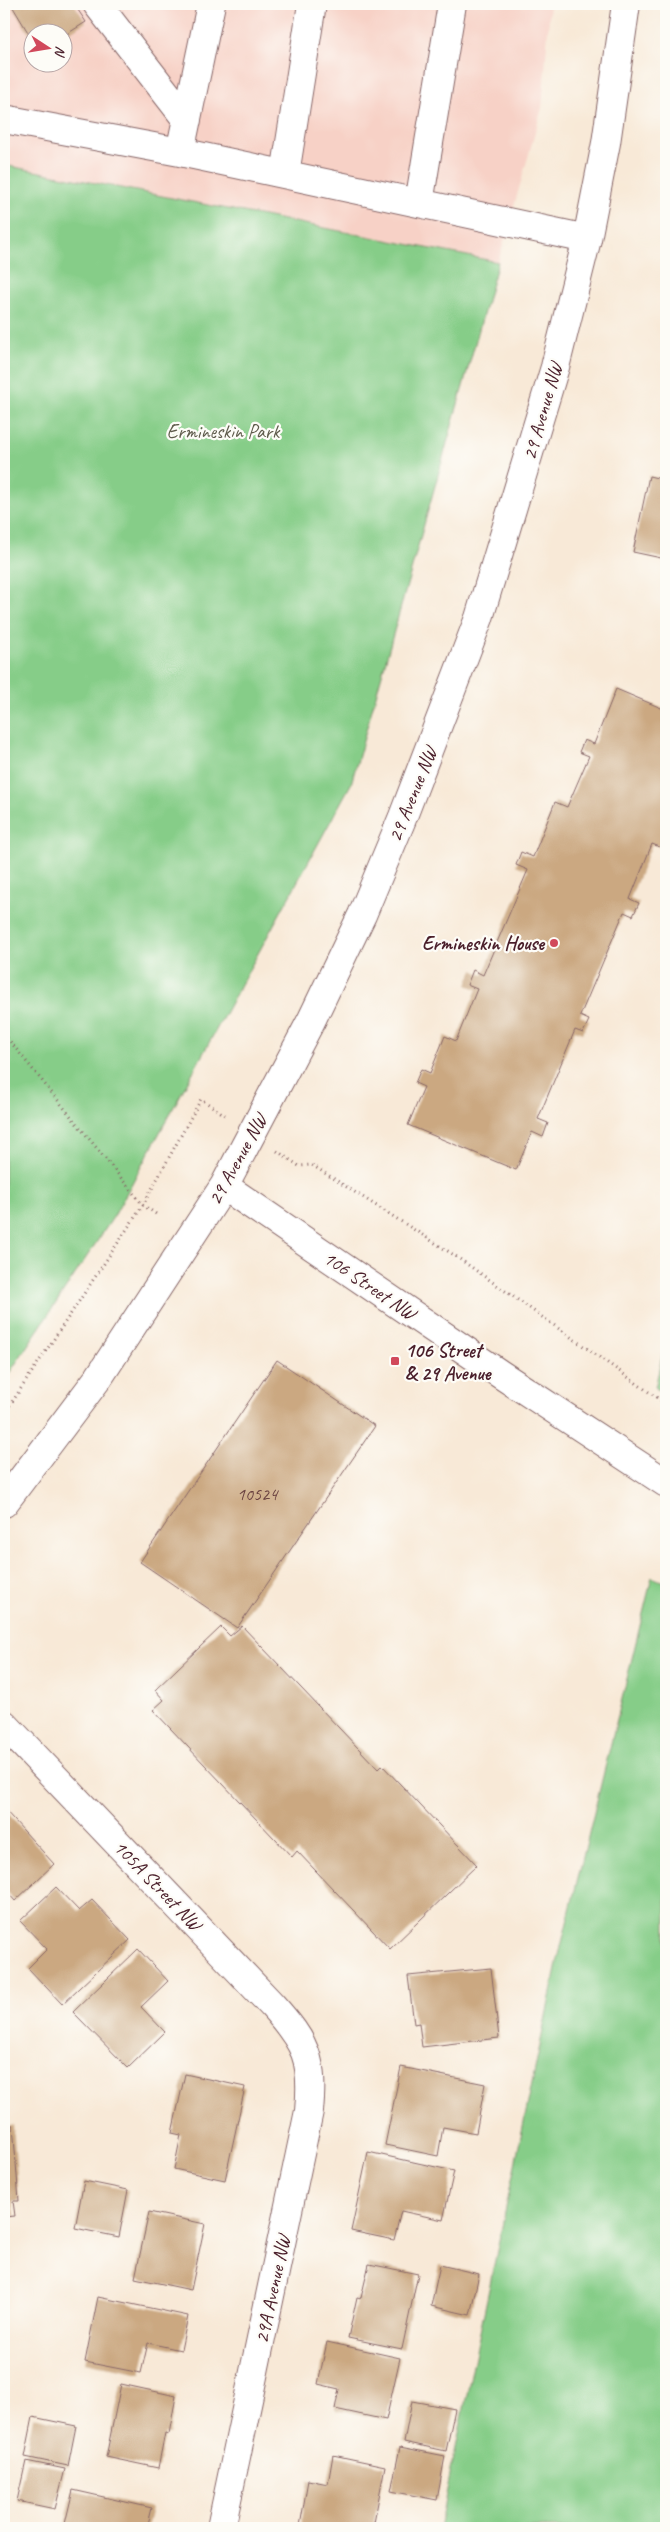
<svg xmlns="http://www.w3.org/2000/svg" width="670" height="2532" viewBox="0 0 670 2532" font-family="Caveat,sans-serif">
<style>
.built{fill:#f7d1c6;fill-rule:evenodd}
.green{fill:#86cd88;stroke:#68765a}
.building{fill:#cba881}
.lines{fill:none;stroke-linecap:round;stroke-linejoin:round}
.minor-casing{stroke:#876667;stroke-width:30}
.path{stroke:#876667;stroke-width:3;stroke-dasharray:1 4;stroke-linecap:butt}
.minor{stroke:#fff;stroke-width:28}
.poi-dot{fill:#d1495b;stroke:#fdfcf7;stroke-width:2}
.labels{text-anchor:middle;stroke-width:4.5;stroke-linejoin:round;paint-order:stroke}
.number-label{font-size:18px;fill:#6a4140}
.street-label{font-size:20px;fill:#4a1f2b;stroke:#fdfcf7}
.park-label{font-size:20px;fill:#5f5c4c;stroke:#fdfcf7}
.poi-label{font-size:20px;font-weight:bold;fill:#4a1f2b;stroke:#fdfcf7;text-anchor:end}
</style>
<rect width="100%" height="100%" fill="#fdfcf7"/>
<filter id="ink" filterUnits="userSpaceOnUse"><feTurbulence type="fractalNoise" baseFrequency=".02" numOctaves="2"/><feDisplacementMap in="SourceGraphic" scale="10" xChannelSelector="R" yChannelSelector="G"/><feConvolveMatrix kernelMatrix="1 2 1 2 8 2 1 2 1" color-interpolation-filters="sRGB"/></filter>
<filter id="wash" filterUnits="userSpaceOnUse"><feTurbulence type="fractalNoise" baseFrequency=".0096" numOctaves="4" result="noise"/><feDisplacementMap in="SourceGraphic" scale="20" xChannelSelector="R" yChannelSelector="G"/><feGaussianBlur stdDeviation="1.12" result="paint"/><feColorMatrix in="noise" values="0 0 0 0 0 0 0 0 0 0 0 0 0 0 0 0 0 1.4 0 .05"/><feComposite in="paint" operator="in"/></filter>
<g filter="url(#wash)">
<rect width="100%" height="100%" fill="#f8e9d7"/>
<!-- built -->
<path class="built" d="M4 4H550L542 108 498 262 4 165ZM32 32H62V62H32Z"/>
<!-- green -->
<path class="green" d="M4 165 498 262 351 784 114 1216 4 1381Z
M666 1338V1393L655 1388Z
M652 1577 666 1583V2528H439L558 1959Z"/>
<g id="blocks">
<!-- building -->
<path class="building" d="M11 4H74L86 22 62 37V32H32V39Z
M649 476 666 480V559L633 552Z
M616 689 666 710V845L665 849 652 844 630 899 639 903 633 916 624 912 580 1016 589 1020 583 1033 575 1030 538 1119 548 1123 543 1137 532 1132 516 1170 408 1125 424 1087 415 1083 421 1069 430 1073 445 1036 456 1041 477 989 467 985 473 970 483 975 528 870 516 865 521 852 533 857 555 802 567 807 589 756 579 752 584 740 594 744Z
M277 1360 375 1426 237 1628 140 1562Z
M242 1626 378 1769 382 1765 477 1865 390 1949 297 1851 292 1857 153 1710 164 1700 155 1690 221 1627 230 1636Z
M4 1809 54 1864 15 1901 4 1888Z
M56 1887 79 1911 92 1900 130 1940 62 2004 28 1968 47 1949 20 1921Z
M138 1949 168 1981 141 2007 165 2032 128 2068 73 2012Z
M491 1968 499 2038 422 2047 419 2023 414 2024 408 1976Z
M401 2067 485 2084 476 2133 443 2127 438 2156 385 2145Z
M185 2074 245 2087 225 2180 174 2169 181 2135 172 2133Z
M13 2125 19 2201H13L15 2216 4 2217V2126Z
M368 2152 454 2171 443 2220 401 2211 394 2240 351 2231Z
M84 2181 128 2190 119 2237 75 2228Z
M149 2212 205 2224 191 2290 135 2278Z
M369 2264 418 2274 402 2349 348 2338 357 2297 361 2298Z
M440 2265 479 2274 470 2315 431 2306Z
M98 2297 188 2316 181 2350 148 2343 141 2373 85 2362Z
M327 2342 400 2358 386 2420 335 2409 339 2389 318 2384Z
M121 2384 176 2396 169 2434 165 2433 158 2468 106 2457Z
M412 2401 455 2409 446 2451 404 2442Z
M33 2417 76 2426 68 2466 25 2457Z
M400 2447 445 2456 437 2500 391 2491Z
M333 2455 385 2466 373 2528 300 2526 308 2480 328 2484Z
M26 2461 65 2469 55 2509 17 2501Z
M73 2490 152 2508 147 2528H64Z"/>
</g>
</g>
<g filter="url(#ink)">
<use href="#blocks" fill-opacity="0" stroke="#876667" stroke-width="1"/>
<g class="lines">
<defs>
<path id="minor" d="M97 4 187 120
M211 4 180 152 587 239
M4 119 180 152
M285 174 312 4
M419 203 452 4
M224 1186 500 1374 666 1483
M4 1503 99 1377 224 1186 311 1021 362 915 402 819 479 618 555 367 587 239 606 143 626 4
M4 1724 272 2005C306 2043 314 2059 309 2111L221 2528"/>
</defs>
<!-- minor casing -->
<use href="#minor" class="minor-casing"/>
<!-- path -->
<path class="path" d="M4 1034 143 1205 156 1214
M277 1151 299 1166 312 1165 454 1255 666 1404
M4 1414 143 1205 201 1099 225 1115"/>
<!-- minor -->
<use href="#minor" class="minor"/>
</g>
</g>
<!-- markers -->
<g class="poi-dot">
<circle cx="554" cy="943" r="5"/>
<rect x="390" y="1356" width="10" height="10" rx="2.5"/>
</g>
<g class="labels">
<!-- number labels -->
<g class="number-label">
<text x="257" y="1500">10524</text>
</g>
<!-- street labels -->
<g class="street-label">
<text transform="translate(542 411) rotate(-74)" y="7">29 Avenue NW</text>
<text transform="translate(412 794) rotate(-68)" y="7">29 Avenue NW</text>
<text transform="translate(237 1159) rotate(-61)" y="7">29 Avenue NW</text>
<text transform="translate(370 1285) rotate(34)" y="7">106 Street NW</text>
<text transform="translate(158 1885) rotate(46)" y="7">105A Street NW</text>
<text transform="translate(272 2289) rotate(-78)" y="7">29A Avenue NW</text>
</g>
<!-- park labels -->
<g class="park-label">
<text x="223" y="438">Ermineskin Park</text>
</g>
<!-- poi labels -->
<g class="poi-label">
<text x="544" y="950">Ermineskin House</text>
<text x="405" y="1357" text-anchor="start">106 Street<tspan x="405" dy="23">&amp; 29 Avenue</tspan></text>
</g>
</g>
<!-- margin -->
<rect width="670" height="2532" fill="none" stroke="#fdfcf7" stroke-width="20"/>
<!-- north arrow -->
<g transform="translate(48 48) rotate(102)"><circle r="24" fill="#fdfcf7" stroke="#b5a4a5"/>
<path d="M0-4L9 19L0 12L-9 19Z" fill="#d1495b"/>
<text y="-8" font-size="14" font-weight="bold" text-anchor="middle" fill="#4a1f2b">N</text>
</g>
</svg>
